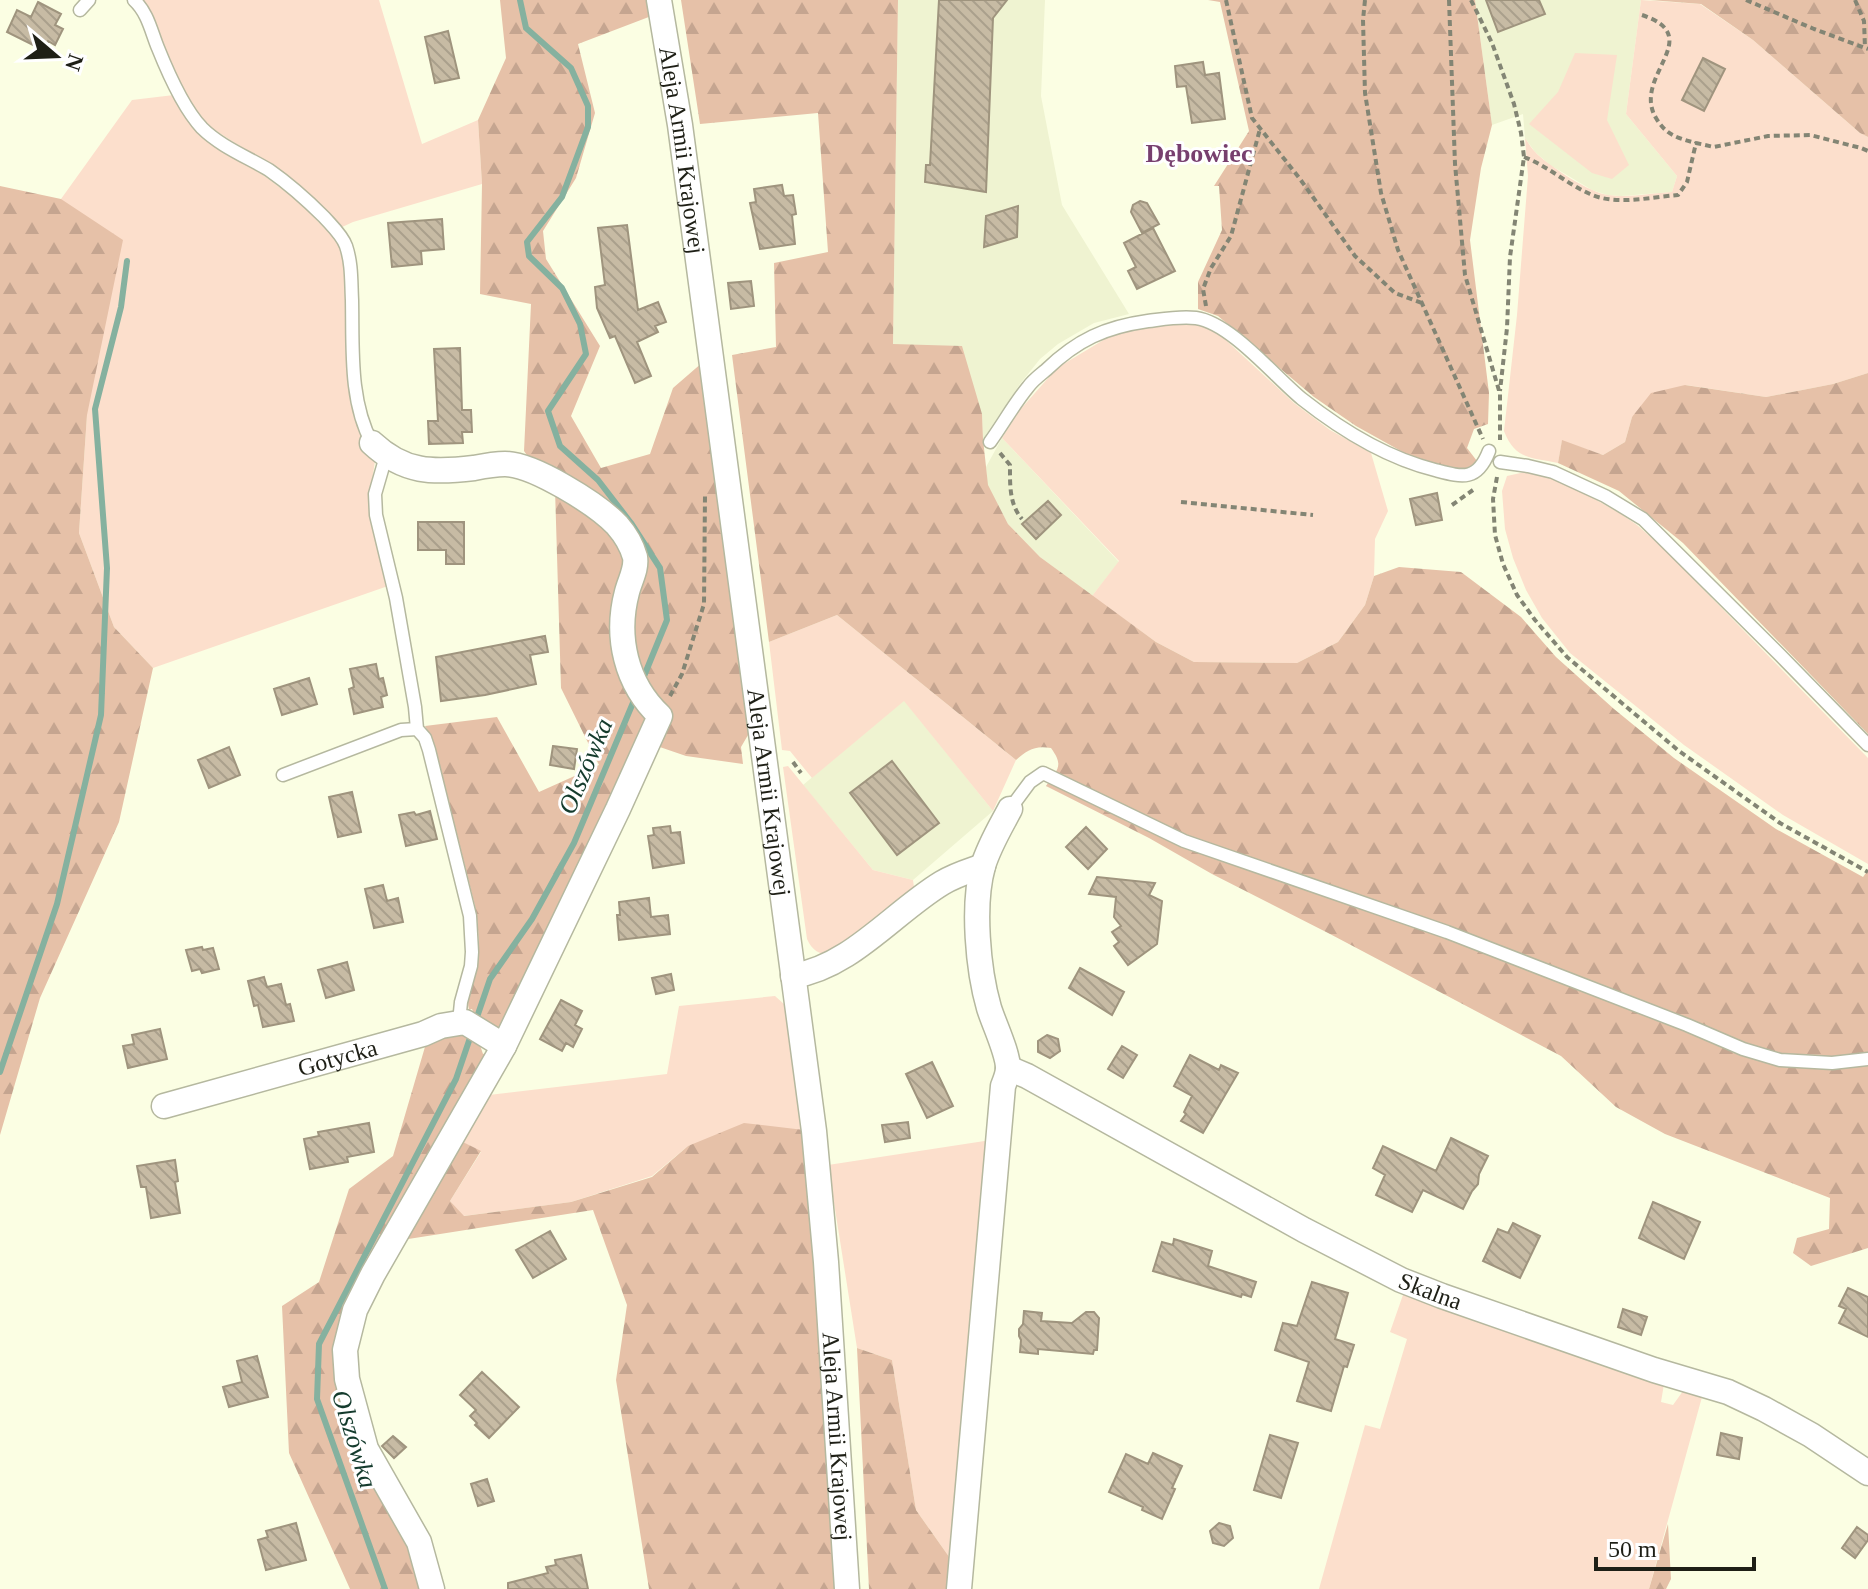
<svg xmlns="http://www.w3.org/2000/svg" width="1868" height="1589" viewBox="0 0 1868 1589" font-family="Georgia,serif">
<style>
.built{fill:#eff3d1}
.green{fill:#fcdfcc}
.forest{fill:url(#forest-firs)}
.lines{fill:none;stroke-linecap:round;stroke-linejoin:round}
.stream{stroke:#85b19f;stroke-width:6}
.building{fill:url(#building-back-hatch);stroke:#9f947e;stroke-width:2}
.lane-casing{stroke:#b5b89f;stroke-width:15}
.street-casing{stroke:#b5b89f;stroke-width:27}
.path{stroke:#838574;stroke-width:4;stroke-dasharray:6 4;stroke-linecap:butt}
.lane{stroke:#fff;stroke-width:12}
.street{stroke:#fff;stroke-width:24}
.labels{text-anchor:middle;stroke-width:6;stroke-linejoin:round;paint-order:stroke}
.street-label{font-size:24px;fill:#1e1f16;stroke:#fff}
.neighbourhood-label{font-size:26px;font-weight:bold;fill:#773f6e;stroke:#fff}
.water-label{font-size:26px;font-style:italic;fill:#143b2d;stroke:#fff}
</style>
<defs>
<pattern id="forest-firs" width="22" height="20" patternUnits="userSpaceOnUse" patternTransform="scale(2)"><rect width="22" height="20" fill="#e6c1a8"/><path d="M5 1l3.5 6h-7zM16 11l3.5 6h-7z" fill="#c5a590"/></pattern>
<pattern id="building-back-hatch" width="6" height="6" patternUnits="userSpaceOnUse" patternTransform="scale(2)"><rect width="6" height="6" fill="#c7bba4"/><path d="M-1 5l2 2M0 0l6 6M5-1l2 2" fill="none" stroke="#aaa08c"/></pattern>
</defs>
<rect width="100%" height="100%" fill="#fbfee3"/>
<!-- built -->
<path class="built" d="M898 0H1045L1041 96 1062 205 1129 314 1094 323 1058 344 1040 359 1020 384 983 439 982 414 893 345Z
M1475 0H1641L1626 114 1677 176 1672 192 1621 196 1607 195 1592 190 1550 165 1535 152 1525 138 1523 114 1492 125Z
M1002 438 1119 562 1092 596 1040 557 1008 524 987 485 986 467Z
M904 700 993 811 913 880 873 870 803 785Z"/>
<!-- green -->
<path class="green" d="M141 0H379L422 144 478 120 482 184 353 222 340 228 274 168 207 125 197 113 186 93 164 52Z
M1641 0 1700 4 1753 40 1860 133 1868 137V373L1833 384 1766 397 1686 385 1632 417 1625 442 1603 455 1562 441 1558 463C1531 457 1515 460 1504 431L1517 315 1528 176 1525 138C1529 144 1532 149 1537 154 1551 167 1590 193 1608 195 1629 198 1652 193 1672 192L1677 176 1626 114Z
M1575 53 1617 55 1607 120 1629 165 1612 179 1592 173 1529 124 1558 92Z
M174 95 209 142 266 177 299 202 338 242 344 262 347 356 352 400 358 430 375 461 370 494 388 586 153 668 114 627 79 533 87 415 61 199 132 100Z
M1191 322 1204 324 1216 331 1294 403 1330 430 1371 453 1388 511 1375 539 1374 576 1365 605 1338 642 1297 663 1194 662 1156 642 1092 596 1119 561 1002 438 1019 411 1057 368 1110 336 1149 327Z
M1529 471 1561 480 1621 514 1637 525 1663 548 1868 758V864L1783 815 1684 745 1570 653 1542 618 1526 590 1513 558 1505 529 1502 491 1507 476Z
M837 615 1016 760 993 811 904 701 812 778 790 751 782 750 769 642Z
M788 766 873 870 913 880 915 894 835 954C820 955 813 952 807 939L783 767Z
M775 996 785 1005 804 1130 688 1146 652 1176 571 1202 463 1216 450 1201 481 1152 459 1140 489 1095 667 1074 679 1006Z
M991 1140 952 1561 916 1510 892 1360 857 1348 828 1165Z
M1404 1292 1664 1384 1661 1402 1673 1405 1683 1391 1702 1397 1649 1589H1319L1365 1425 1380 1429 1407 1339 1390 1332Z"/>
<!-- forest -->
<path class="forest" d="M500 0H651L654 15 578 44 595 113 576 178 543 231 546 259 600 346 571 416 601 468 650 454 673 388 703 362 751 730 741 747 743 764 686 756 651 744 666 715 628 649 639 557 535 467 524 451 531 304 480 294 482 184 478 120 506 58Z
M681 0H898L893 344 962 346 982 414 983 439 988 485 1008 524 1040 557 1156 642 1194 662 1297 663 1338 642 1365 605 1374 576 1399 567 1461 572 1521 617 1556 657 1614 709 1674 758 1776 829 1863 877 1868 870V1248L1811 1266 1793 1253 1797 1238 1829 1229 1830 1198 1665 1134 1616 1107 1561 1056 1330 934 1212 874 1149 838 1046 786C1058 769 1064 766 1051 748 1035 745 1027 750 1016 760L837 615 769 642 732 355 776 347 774 263 828 252 818 113 700 124Z
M1208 0H1475L1492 125 1481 168 1470 240 1489 393 1488 424 1474 429 1467 448 1477 461 1470 471 1428 464 1408 455 1356 426 1314 397 1218 316 1198 309V282L1222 230 1219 186H1214L1249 131 1220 2Z
M1650 0H1868V137L1860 133 1753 40 1701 4Z
M0 186 61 199 123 240 87 415 79 533 114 627 153 668 119 822 40 998 0 1135Z
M1868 373V734L1683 543 1619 491 1558 463 1562 440 1603 455 1625 442 1632 417 1651 393 1685 385 1766 397 1833 384Z
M555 489 601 517 625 547 618 606 653 717 504 1024 494 1029V1025C484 1024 475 1019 472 1009L469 1010C465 993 474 976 477 959 480 940 478 924 475 906L436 751 431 738 425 726 497 717 539 792 599 765 561 688Z
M457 1035 467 1036 480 1045 483 1054 487 1053 338 1349 413 1545 425 1589H350L289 1453 282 1306 319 1282 349 1189 393 1156 427 1040Z
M744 1123 804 1130 815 1233 839 1589H649L616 1380 627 1305 593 1210 402 1240 459 1140 481 1151 450 1201 464 1216 571 1202 652 1177 688 1146Z
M857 1348 892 1360 916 1510 952 1561 950 1589H869Z
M1668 1524 1671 1579 1666 1589H1649Z"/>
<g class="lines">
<!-- stream -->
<path class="stream" d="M520 0 526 28 571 68 588 106V127L562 197 527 242 529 256 562 288 580 324 586 354 548 411 560 446 598 480 631 523 660 568 667 620 642 681
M476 1020 490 979 532 919 574 843 635 698
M0 1072 57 904 101 715 107 568 95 409 121 307 127 261
M385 1589 317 1399 319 1344 456 1079 471 1035"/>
</g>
<!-- building -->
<path class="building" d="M939 0H1007L993 18 986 192 925 182 926 165H930Z
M1486 0H1539L1545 14 1498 32Z
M38 2 61 14 55 25 63 29 55 45 48 41 43 50 7 32 17 10 31 17Z
M448 31 459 78 435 83 425 37Z
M1703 58 1725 69 1704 111 1682 100Z
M1203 62 1205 75 1219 73 1225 119 1192 123 1186 86 1177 87 1175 66Z
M782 185 784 196 793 195 796 214 792 215 795 244 760 249 750 203 756 202 754 189Z
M1140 201 1147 203 1159 224 1142 233 1131 212 1133 205Z
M1018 206 1017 237 984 247 986 216Z
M442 219 444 249 421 251 422 264 392 267 388 223Z
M627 225 638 310 658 302 666 322 655 326 658 332 637 342 651 376 635 383 615 336 610 338 597 308 595 287 605 285 598 228Z
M1153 228 1175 271 1137 289 1128 271 1136 267 1124 243Z
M751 281 754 306 731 309 728 283Z
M460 348 462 410H471L472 432H462L463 443 429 444 428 421H438L434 349Z
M1437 493 1442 520 1416 525 1410 499Z
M1048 501 1061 515 1036 539 1022 524Z
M418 522H464V564H446V550H418Z
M545 636 548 652 530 655 536 684 485 695 441 701 436 657Z
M376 664 379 679 383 678 387 695 381 697 383 707 354 714 349 689 354 687 350 669Z
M309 678 317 704 282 715 274 689Z
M553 746 577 749 574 769 550 765Z
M229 747 240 775 209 788 198 760Z
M892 761 939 823 897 855 850 793Z
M352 792 361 832 338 837 329 797Z
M430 811 437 839 406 846 399 815 414 812 416 815Z
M670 826 671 833 680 832 684 863 653 868 648 836 654 835 653 828Z
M1086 827 1107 849 1088 869 1066 847Z
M1097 877 1155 883 1149 895 1162 901 1157 944 1128 965 1114 946 1119 942 1112 932 1121 926 1114 917 1116 897 1089 894Z
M383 885 387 901 398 898 403 922 374 928 365 889Z
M649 898 651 917 668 915 670 934 619 940 617 915H620L619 902Z
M202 947 203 950 213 948 219 969 202 973 200 969 192 971 186 950Z
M347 962 354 990 326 998 318 970Z
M1080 968 1124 992 1112 1015 1069 988Z
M671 974 674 990 656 994 652 978Z
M264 977 267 987 281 984 286 1005 290 1004 294 1021 263 1027 258 1005 254 1006 248 981Z
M561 1000 582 1011 575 1025 582 1029 573 1047 566 1043 562 1051 540 1039Z
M160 1029 167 1059 128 1068 123 1046 134 1044 132 1035Z
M1047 1035 1058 1039 1060 1051 1050 1058 1038 1052V1041Z
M1122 1046 1137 1055 1123 1078 1108 1069Z
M1190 1055 1219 1070 1221 1065 1238 1073 1203 1133 1181 1121 1186 1114 1184 1112 1192 1096 1174 1086Z
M932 1062 953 1106 927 1118 906 1074Z
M908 1122 910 1138 885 1142 882 1125Z
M369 1123 374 1152 347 1157 348 1162 310 1169 304 1139 319 1136 318 1132Z
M1451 1138 1488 1156 1479 1174 1478 1184 1472 1191 1463 1209 1423 1190 1412 1212 1376 1195 1385 1175 1373 1168 1383 1146 1436 1171Z
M175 1160 178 1181 175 1182 180 1213 151 1218 146 1187H141L137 1166Z
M1653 1202 1700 1222 1684 1259 1639 1238Z
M1513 1223 1540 1236 1520 1278 1483 1261 1498 1229 1508 1233Z
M550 1231 566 1259 533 1278 516 1250Z
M1174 1239 1212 1251 1208 1266 1256 1282 1251 1297 1242 1294 1241 1297 1153 1271 1162 1242 1173 1245Z
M1312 1282 1348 1293 1335 1339 1354 1345 1347 1367 1344 1366 1331 1411 1297 1401 1309 1362 1275 1350 1283 1323 1297 1326Z
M1848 1288 1868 1297V1337L1839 1323 1846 1309 1839 1306Z
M1623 1309 1647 1317 1641 1335 1618 1327Z
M1024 1311 1042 1313 1041 1321 1072 1323 1086 1312H1094L1099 1318 1097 1350H1094L1093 1354 1038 1349V1354L1020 1352 1021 1340 1019 1336V1329L1023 1324Z
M257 1356 268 1397 229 1407 223 1387 242 1382 237 1361Z
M482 1372 519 1407 489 1438 475 1425 477 1423 470 1416 476 1410 460 1395Z
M1721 1433 1742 1438 1739 1459 1717 1455Z
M1270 1435 1298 1443 1281 1498 1254 1490Z
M393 1436 406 1447 394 1458 382 1446Z
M1153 1453 1182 1466 1172 1488 1175 1489 1162 1519 1142 1510 1143 1507 1109 1492 1126 1454 1148 1464Z
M487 1479 494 1501 478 1506 471 1484Z
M296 1523 306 1560 266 1570 258 1540 268 1537 266 1531Z
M1219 1523 1230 1526 1233 1538 1224 1546 1213 1543 1210 1531Z
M1857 1527 1868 1535V1540L1855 1558 1842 1548Z
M581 1555 588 1589H508V1583L548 1573 546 1567 556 1565 555 1560Z"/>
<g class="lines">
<defs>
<path id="lane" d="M134 0C148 13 151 31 158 48 168 73 184 109 202 128 220 146 247 157 269 170 289 184 307 200 324 217 332 226 342 235 346 246 352 264 351 281 352 300 353 347 349 401 372 443
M80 10 89 0
M990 442C1003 424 1014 404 1028 387 1033 380 1040 375 1046 370 1077 340 1105 327 1148 321 1164 319 1180 316 1196 318 1231 323 1275 377 1302 399 1340 429 1387 458 1435 470 1462 477 1477 482 1489 451
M386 456 375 494 376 515 396 598 415 707 417 729
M1500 462 1528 466 1553 472 1605 496 1643 519 1780 655 1868 745
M283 775 401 730 417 729 425 738 429 750 470 916 472 952 471 966 461 1002 460 1012 465 1022
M1010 809 1030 782 1043 773 1184 841 1447 932 1687 1025 1743 1049 1780 1060 1832 1063 1868 1059"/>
<g id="street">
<path id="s1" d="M659 0 680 125 814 1131 826 1262 847 1589"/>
<path d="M372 443C404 473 433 473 474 468 484 466 495 464 505 464 533 464 597 504 617 525 624 533 632 546 635 557 637 569 630 580 627 592 615 637 626 684 660 716L618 809 504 1046 373 1274 355 1310 345 1350 347 1379 366 1449 419 1542 432 1589"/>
<path d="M793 976C851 967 894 912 942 883 955 875 969 871 983 866"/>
<path id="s2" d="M1008 1068 1027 1076 1304 1230 1401 1280 1442 1296 1654 1370 1728 1392 1764 1409 1811 1435 1868 1473"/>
<path id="s3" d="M164 1106 423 1034 441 1026 465 1022 504 1046"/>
<path d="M959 1589 1003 1086C1005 1081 1008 1074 1008 1068 1008 1053 994 1024 989 1008 978 970 972 905 983 866 989 846 1000 828 1010 809"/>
</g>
</defs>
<!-- lane casing -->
<use href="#lane" class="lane-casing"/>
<!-- street casing -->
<use href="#street" class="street-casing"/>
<!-- path -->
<path class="path" d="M1226 0 1252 118 1300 179 1355 256 1395 293 1422 303
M1365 0 1363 20 1365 93 1381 193 1398 250 1483 439
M1449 0 1455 164 1465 275 1500 394V440
M1471 0 1492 43 1514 104 1521 133 1524 157 1510 257 1507 328 1500 391
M1746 0 1814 29 1868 49
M1855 0 1864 21 1865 48
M1642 15C1708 37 1631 76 1656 118 1666 135 1677 138 1696 143
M1524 157C1548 166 1567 184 1590 194 1616 206 1650 197 1678 195L1687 182 1696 143 1714 147 1768 136 1810 135 1861 148 1868 151
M1206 306 1203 289 1211 268 1231 236 1260 129
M1000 453 1010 465C1010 484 1009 504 1022 519
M1497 477 1493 499 1495 535 1503 564 1517 595 1535 620 1567 657 1679 751 1780 823 1868 872
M1181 502 1313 515
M1452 505 1473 490
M670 696 682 674 704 604 705 495
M793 762 801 773"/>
<!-- lane -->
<use href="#lane" class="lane"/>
<!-- street -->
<use href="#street" class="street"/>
</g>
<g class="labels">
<!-- street labels -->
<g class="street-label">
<text dy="8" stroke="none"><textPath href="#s1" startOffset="152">Aleja Armii Krajowej</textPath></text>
<text dy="8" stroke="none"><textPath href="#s1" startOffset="800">Aleja Armii Krajowej</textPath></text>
<text dy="8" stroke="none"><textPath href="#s3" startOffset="180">Gotycka</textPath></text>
<text dy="8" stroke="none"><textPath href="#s2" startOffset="478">Skalna</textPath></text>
<text dy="8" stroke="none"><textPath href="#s1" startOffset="1448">Aleja Armii Krajowej</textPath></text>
</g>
<!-- neighbourhood labels -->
<g class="neighbourhood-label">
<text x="1199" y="162">Dębowiec</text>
</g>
<!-- water labels -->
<g class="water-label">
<text transform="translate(585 766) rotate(-67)" y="9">Olszówka</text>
<text transform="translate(355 1439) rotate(73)" y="9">Olszówka</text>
</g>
</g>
<!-- north arrow -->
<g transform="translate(56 56) rotate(109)" stroke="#ffffff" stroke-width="6" paint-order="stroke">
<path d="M0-6L14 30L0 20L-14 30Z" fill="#1e1f16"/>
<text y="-12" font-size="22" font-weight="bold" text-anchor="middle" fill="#1e1f16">N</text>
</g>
<!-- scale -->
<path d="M1596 1557v12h158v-12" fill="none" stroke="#1e1f16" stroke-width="4"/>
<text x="1608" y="1557" font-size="24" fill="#1e1f16" stroke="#ffffff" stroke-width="6" paint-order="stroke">50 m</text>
</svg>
